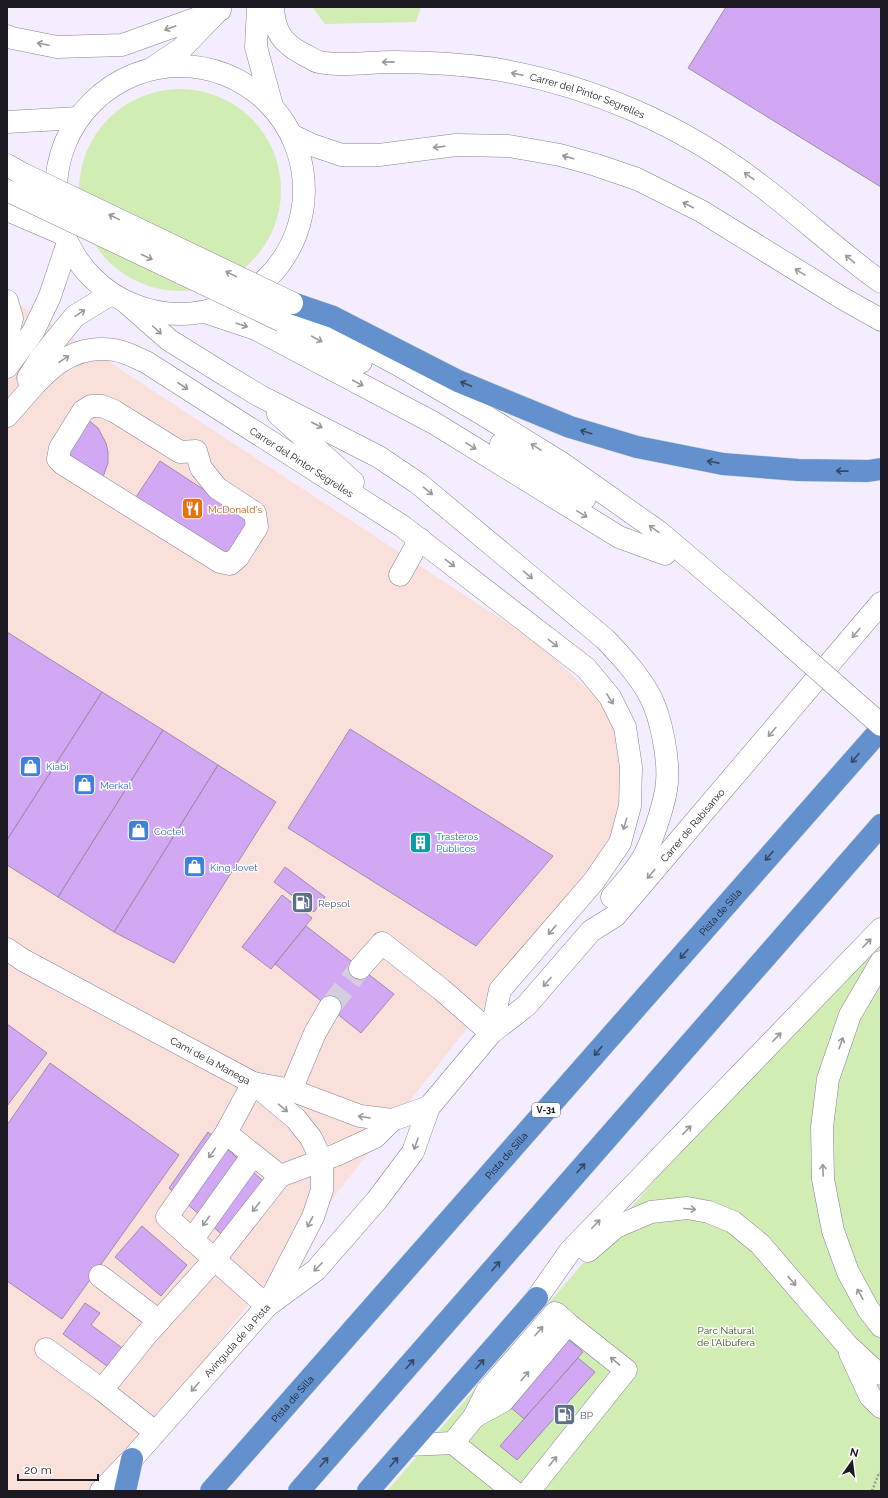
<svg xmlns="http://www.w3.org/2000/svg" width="888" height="1498" viewBox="0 0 888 1498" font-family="Raleway,sans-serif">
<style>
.industrial{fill:#fae0da}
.green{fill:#d1edb4}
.building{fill:#d2a7f4;stroke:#9c8ea8}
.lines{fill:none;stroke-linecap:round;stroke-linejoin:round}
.minor-tunnel{stroke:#d3cddd;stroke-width:22;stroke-dasharray:22 11;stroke-linecap:butt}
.minor-casing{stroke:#898099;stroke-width:23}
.highway-casing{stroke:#d6d6d7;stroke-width:23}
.path{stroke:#9893a1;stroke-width:2.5;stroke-dasharray:2 2;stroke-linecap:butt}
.minor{stroke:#fff;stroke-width:22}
.highway{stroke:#6291ce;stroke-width:22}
.minor-bridge-casing{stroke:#898099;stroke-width:23;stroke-linecap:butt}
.minor-bridge{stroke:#fff;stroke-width:22}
.oneway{stroke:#99989c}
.oneway2{stroke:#384967}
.labels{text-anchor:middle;stroke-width:3;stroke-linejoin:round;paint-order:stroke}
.shield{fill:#fdfdfd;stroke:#605d64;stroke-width:1}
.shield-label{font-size:9px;font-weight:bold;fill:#1c1923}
.street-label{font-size:10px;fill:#1c1923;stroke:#fdfdfd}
.food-label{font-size:10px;fill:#c56008;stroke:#fdfdfd;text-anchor:start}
.shop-label{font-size:10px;fill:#366cbe;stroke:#fdfdfd;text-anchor:start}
.culture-label{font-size:10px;fill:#0d838f;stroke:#fdfdfd;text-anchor:start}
.service-label{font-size:10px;fill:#4e5e75;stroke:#fdfdfd;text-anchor:start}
.park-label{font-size:10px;fill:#374f17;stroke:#fdfdfd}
</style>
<rect width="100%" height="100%" fill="#f3edfe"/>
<!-- industrial -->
<path class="industrial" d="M7 298 56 327 536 642 618 717 628 825 184 1386 91 1491H7Z"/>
<!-- green -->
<path class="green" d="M312 7H421L416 22 325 24Z
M79 190a101 101 0 1 1 202 0a101 101 0 1 1-202 0Z
M881 917V1491H387Z"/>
<!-- building -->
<path class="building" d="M726 7H881V187L688 68Z
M87 419 98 428 106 443 108 452V463L103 477 62 457Z
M160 461 250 520 227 556 136 497Z
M7 632 102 692 7 840Z
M102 692 163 730 58 897 7 865V840Z
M350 729 553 856 476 946 288 828Z
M163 730 218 765 114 932 58 897Z
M218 765 276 802 174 963 114 932Z
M285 867 325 897 314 912 274 882Z
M282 895 312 918 271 969 242 947Z
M306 926 394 994 361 1033 275 964Z
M7 1024 47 1053 7 1106Z
M50 1063 179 1155 62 1319 7 1281V1125Z
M208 1132 270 1187 226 1238 169 1188Z
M142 1226 187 1265 161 1296 115 1257Z
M85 1303 100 1313 91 1325 125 1350 111 1369 63 1334Z
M550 1323 583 1352 524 1419 491 1390Z
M578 1358 595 1372 517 1460 500 1446Z"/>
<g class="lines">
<!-- minor-tunnel -->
<path class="minor-tunnel" d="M330 1007 360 968"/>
<defs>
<g id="minor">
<path d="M258 7 256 47 272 106"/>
<path id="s1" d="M273 7C274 31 282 43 303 54 308 56 314 61 319 62 343 67 369 62 393 62 426 62 461 64 495 69 590 85 683 125 760 185 801 216 839 252 881 282"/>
<path d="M7 36 12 38 57 47 122 45 220 10"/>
<circle cx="180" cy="190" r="124"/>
<path d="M154 67 181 49 215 14"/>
<path d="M7 122 78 118"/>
<path d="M293 136 312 145 342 155H379L456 145 509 146 560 155 596 165 637 179 701 211 842 298 881 320"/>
<path d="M7 165 21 173"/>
<path d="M7 210 63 234"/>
<path d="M7 301 12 318 7 338"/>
<path d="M128 304 169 340 222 373 260 396 379 457 419 484 605 639C622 657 638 674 650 696 661 717 669 758 667 782 666 800 653 838 645 854 637 870 623 884 612 897"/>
<path d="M303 310 328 327 397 364 479 412 560 462 659 532 738 599"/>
<path d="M205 312 256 329 434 423 619 537 665 554"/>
<path d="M282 321 361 362"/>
<path d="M7 367 33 332 50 296 67 245"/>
<path d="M28 378 40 359 75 316 111 294"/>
<path d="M91 406H102L114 411 180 452 196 451 201 468 217 488 255 513 257 527 238 557 230 564 220 562 63 464 58 459 60 448 83 411Z"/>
<path d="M278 414 353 482"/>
<path id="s2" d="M7 416C38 382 63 342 114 350 125 351 136 358 146 362L402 526 586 668 610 697 625 727 631 767 630 806 620 843 594 881 500 990 491 1033"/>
<path d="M501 444 585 498"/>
<path d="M400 575 420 539"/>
<path id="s3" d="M7 949 23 960 253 1083 291 1090 360 1116 392 1120 429 1107"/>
<path d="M881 962 850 1015 828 1079 822 1127 823 1179 833 1231 848 1272 868 1309 881 1326"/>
<path d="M360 968 382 943 442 990 491 1033"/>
<path d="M253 1083 226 1133 167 1217 267 1306"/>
<path d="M291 1090 315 1033 330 1007"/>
<path d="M226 1133 280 1176"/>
<path d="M192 1240 253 1155"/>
<path d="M588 1251 616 1227 651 1212 687 1208 709 1212 733 1222 760 1244 847 1345 873 1369 881 1374"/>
<path d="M100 1276 159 1321"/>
<path d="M537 1298 570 1251 881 929"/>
<path id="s4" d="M267 1306 316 1270 377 1200 413 1152 429 1107 491 1033 526 1006 591 931 615 916 881 603"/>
<path d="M46 1349 102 1390 155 1432"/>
<path d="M850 1353 870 1396 881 1407"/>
<path d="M102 1390 147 1334 214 1260 280 1176 336 1155 375 1137 392 1120"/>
<path d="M474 1417 503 1401 568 1324 557 1314"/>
<path d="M453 1443 513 1491"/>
<path d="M408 1445 453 1443 474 1417 487 1391 555 1313"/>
<path id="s5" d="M101 1491 132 1459 267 1306 313 1217 322 1190V1161L311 1138 296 1119 253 1083"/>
<path d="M529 1491 626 1370 568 1324"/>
</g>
<g id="highway">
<path d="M292 303 333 317 458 381 570 427 637 447 723 464 798 470 868 471 881 469"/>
<path d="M125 1491 132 1459"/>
<path id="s6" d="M211 1491 881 729"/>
<path d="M299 1491 881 825"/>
<path d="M368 1491 537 1298"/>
</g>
</defs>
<!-- minor casing -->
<use href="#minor" class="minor-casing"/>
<!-- highway casing -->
<use href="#highway" class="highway-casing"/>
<!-- path -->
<path class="path" d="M872 1491 879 1473H881"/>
<!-- minor -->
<use href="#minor" class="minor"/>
<!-- highway -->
<use href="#highway" class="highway"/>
<defs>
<path id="minor-bridge" d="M21 173 292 303
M11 192 282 321
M738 599 881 725"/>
</defs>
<!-- minor-bridge casing -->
<use href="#minor-bridge" class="minor-bridge-casing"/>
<!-- minor-bridge -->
<use href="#minor-bridge" class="minor-bridge"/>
</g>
<!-- one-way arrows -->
<defs><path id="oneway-shaft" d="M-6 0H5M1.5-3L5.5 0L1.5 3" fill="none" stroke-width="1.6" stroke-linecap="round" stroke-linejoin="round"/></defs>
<g class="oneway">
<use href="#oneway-shaft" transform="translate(170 28) rotate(160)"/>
<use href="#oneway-shaft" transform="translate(43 44) rotate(-168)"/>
<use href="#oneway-shaft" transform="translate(388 62) rotate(179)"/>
<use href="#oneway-shaft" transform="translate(517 74) rotate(-168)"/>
<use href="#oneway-shaft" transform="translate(439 147) rotate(173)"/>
<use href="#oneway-shaft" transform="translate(568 157) rotate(-164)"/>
<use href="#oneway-shaft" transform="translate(749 176) rotate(-145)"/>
<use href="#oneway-shaft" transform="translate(688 205) rotate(-153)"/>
<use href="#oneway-shaft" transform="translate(114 217) rotate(-154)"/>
<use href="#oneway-shaft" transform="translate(147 257) rotate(25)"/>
<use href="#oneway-shaft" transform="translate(850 259) rotate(-140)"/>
<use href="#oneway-shaft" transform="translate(800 272) rotate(-149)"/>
<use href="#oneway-shaft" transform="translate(231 274) rotate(-154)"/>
<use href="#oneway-shaft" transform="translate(80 313) rotate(-34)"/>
<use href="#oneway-shaft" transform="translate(242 325) rotate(18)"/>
<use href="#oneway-shaft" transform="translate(157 330) rotate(42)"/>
<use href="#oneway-shaft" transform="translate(317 339) rotate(28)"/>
<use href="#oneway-shaft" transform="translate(64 359) rotate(-34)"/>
<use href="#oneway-shaft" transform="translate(358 383) rotate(28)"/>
<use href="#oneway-shaft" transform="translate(183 386) rotate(33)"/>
<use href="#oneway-shaft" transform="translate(317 425) rotate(27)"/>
<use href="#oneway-shaft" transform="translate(471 446) rotate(31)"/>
<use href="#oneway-shaft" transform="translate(536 447) rotate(-148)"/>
<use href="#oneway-shaft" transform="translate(428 491) rotate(40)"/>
<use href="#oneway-shaft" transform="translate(582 514) rotate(31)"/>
<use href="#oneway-shaft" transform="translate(654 529) rotate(-145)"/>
<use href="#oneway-shaft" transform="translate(450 563) rotate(38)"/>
<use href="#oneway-shaft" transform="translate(528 575) rotate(40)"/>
<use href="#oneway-shaft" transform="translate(856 633) rotate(130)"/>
<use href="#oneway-shaft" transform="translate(553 643) rotate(38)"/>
<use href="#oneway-shaft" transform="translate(610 699) rotate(58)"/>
<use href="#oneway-shaft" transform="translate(772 732) rotate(130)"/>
<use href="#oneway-shaft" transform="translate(625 824) rotate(106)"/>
<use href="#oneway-shaft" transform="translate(651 874) rotate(130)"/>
<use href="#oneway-shaft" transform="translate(552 930) rotate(131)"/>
<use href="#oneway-shaft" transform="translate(867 943) rotate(-46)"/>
<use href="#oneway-shaft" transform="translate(547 982) rotate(131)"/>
<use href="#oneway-shaft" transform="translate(777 1037) rotate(-46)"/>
<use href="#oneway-shaft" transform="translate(841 1043) rotate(-71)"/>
<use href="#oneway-shaft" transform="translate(283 1108) rotate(40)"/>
<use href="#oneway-shaft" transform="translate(364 1117) rotate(-171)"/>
<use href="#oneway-shaft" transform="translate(687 1130) rotate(-46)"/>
<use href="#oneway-shaft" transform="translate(416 1144) rotate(109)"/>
<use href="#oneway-shaft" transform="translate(212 1153) rotate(125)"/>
<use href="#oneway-shaft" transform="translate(823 1170) rotate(-92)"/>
<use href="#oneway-shaft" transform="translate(256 1207) rotate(128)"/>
<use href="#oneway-shaft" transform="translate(690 1209) rotate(5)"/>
<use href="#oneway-shaft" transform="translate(206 1221) rotate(126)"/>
<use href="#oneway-shaft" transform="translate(310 1222) rotate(117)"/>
<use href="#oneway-shaft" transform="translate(596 1224) rotate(-46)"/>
<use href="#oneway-shaft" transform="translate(318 1267) rotate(135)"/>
<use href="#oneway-shaft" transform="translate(792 1281) rotate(49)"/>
<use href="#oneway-shaft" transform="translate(860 1294) rotate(-119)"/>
<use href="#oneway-shaft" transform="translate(539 1331) rotate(-49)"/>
<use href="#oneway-shaft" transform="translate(615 1361) rotate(-141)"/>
<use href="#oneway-shaft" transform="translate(525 1376) rotate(-50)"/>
<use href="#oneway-shaft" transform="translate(195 1387) rotate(132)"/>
<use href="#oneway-shaft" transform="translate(553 1461) rotate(-51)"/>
</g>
<g class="oneway2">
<use href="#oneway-shaft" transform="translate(466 384) rotate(-157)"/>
<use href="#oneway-shaft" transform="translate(586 432) rotate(-163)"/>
<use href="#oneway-shaft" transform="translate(713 462) rotate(-169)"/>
<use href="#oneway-shaft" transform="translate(842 471) rotate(-179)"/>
<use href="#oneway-shaft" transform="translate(855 758) rotate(131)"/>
<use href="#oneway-shaft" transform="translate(769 856) rotate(131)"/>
<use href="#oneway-shaft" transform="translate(684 954) rotate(131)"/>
<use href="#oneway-shaft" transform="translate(598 1051) rotate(131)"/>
<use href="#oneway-shaft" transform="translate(581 1168) rotate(-49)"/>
<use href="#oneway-shaft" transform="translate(496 1266) rotate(-49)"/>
<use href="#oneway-shaft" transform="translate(410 1364) rotate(-49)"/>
<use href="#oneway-shaft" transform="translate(480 1364) rotate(-49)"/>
<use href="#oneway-shaft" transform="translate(324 1462) rotate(-49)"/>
<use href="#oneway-shaft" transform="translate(394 1462) rotate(-49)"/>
</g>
<!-- icons -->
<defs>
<symbol id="restaurant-square" viewBox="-11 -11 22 22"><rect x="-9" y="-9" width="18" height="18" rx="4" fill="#e8710a" stroke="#fdfdfd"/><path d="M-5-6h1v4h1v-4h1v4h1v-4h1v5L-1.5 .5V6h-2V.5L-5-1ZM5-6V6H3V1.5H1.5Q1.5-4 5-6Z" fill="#fff"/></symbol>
<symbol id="shop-square" viewBox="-11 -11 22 22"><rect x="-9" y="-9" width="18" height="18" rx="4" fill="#3f7fe0" stroke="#fdfdfd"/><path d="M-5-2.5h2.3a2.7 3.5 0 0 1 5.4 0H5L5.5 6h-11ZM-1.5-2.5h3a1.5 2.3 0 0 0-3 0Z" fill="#fff"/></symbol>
<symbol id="building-square" viewBox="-11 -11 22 22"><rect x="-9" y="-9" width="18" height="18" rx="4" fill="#0f9aa8" stroke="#fdfdfd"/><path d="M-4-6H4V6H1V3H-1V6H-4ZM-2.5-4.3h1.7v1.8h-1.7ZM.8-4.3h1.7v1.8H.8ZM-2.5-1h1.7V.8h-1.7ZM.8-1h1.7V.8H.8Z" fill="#fff"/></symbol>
<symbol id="fuel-square" viewBox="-11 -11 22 22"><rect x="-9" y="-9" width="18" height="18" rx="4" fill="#5c6f8a" stroke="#fdfdfd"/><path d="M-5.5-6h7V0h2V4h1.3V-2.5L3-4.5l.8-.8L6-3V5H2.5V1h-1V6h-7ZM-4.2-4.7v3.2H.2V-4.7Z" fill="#fff"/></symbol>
</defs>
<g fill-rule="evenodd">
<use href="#restaurant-square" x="180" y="496" width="25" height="25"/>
<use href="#shop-square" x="18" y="754" width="25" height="25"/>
<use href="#shop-square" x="72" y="772" width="25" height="25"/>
<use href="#shop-square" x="126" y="818" width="25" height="25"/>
<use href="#building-square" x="408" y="830" width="25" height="25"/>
<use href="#shop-square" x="182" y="854" width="25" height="25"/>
<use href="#fuel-square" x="290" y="890" width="25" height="25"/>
<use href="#fuel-square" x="552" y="1402" width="25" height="25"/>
</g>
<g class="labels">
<!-- shield labels -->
<rect class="shield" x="532" y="1103" width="28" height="14" rx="3"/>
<g class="shield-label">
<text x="546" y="1113">V-31</text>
</g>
<!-- street labels -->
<g class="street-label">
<text dy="4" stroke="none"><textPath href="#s1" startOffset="350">Carrer del Pintor Segrelles</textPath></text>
<text dy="4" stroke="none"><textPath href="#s2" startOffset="352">Carrer del Pintor Segrelles</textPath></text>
<text dy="4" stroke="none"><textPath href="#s4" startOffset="649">Carrer de Rabisanxo</textPath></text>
<text dy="4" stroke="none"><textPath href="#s6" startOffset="771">Pista de Silla</textPath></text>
<text dy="4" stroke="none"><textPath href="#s3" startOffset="232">Camí de la Manega</textPath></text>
<text dy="4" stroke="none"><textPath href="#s6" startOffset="447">Pista de Silla</textPath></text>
<text dy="4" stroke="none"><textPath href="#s5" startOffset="203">Avinguda de la Pista</textPath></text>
<text dy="4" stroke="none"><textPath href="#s6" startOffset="123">Pista de Silla</textPath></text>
</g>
<!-- food labels -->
<g class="food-label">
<text x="208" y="513">McDonald's</text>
</g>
<!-- shop labels -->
<g class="shop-label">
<text x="46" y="770">Kiabi</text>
<text x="100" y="789">Merkal</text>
<text x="154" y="835">Coctel</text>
<text x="210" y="871">King Jovet</text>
</g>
<!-- culture labels -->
<g class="culture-label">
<text x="436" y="840">Trasteros<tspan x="436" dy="12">Públicos</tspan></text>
</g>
<!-- service labels -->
<g class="service-label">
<text x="318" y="907">Repsol</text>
<text x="580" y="1419">BP</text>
</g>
<!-- park labels -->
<g class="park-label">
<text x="726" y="1334">Parc Natural<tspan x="726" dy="12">de l'Albufera</tspan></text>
</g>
</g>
<!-- border -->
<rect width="888" height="1498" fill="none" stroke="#1c1923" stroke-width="16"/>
<!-- north arrow -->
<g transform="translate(852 1462) rotate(14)" stroke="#fdfdfd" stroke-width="3" paint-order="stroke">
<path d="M0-3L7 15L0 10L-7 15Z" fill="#1c1923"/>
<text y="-6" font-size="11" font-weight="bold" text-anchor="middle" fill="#1c1923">N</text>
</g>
<!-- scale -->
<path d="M18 1474v6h80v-6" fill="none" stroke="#1c1923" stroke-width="2"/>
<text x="24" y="1474" font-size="12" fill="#1c1923" stroke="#fdfdfd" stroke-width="3" paint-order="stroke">20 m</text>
</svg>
